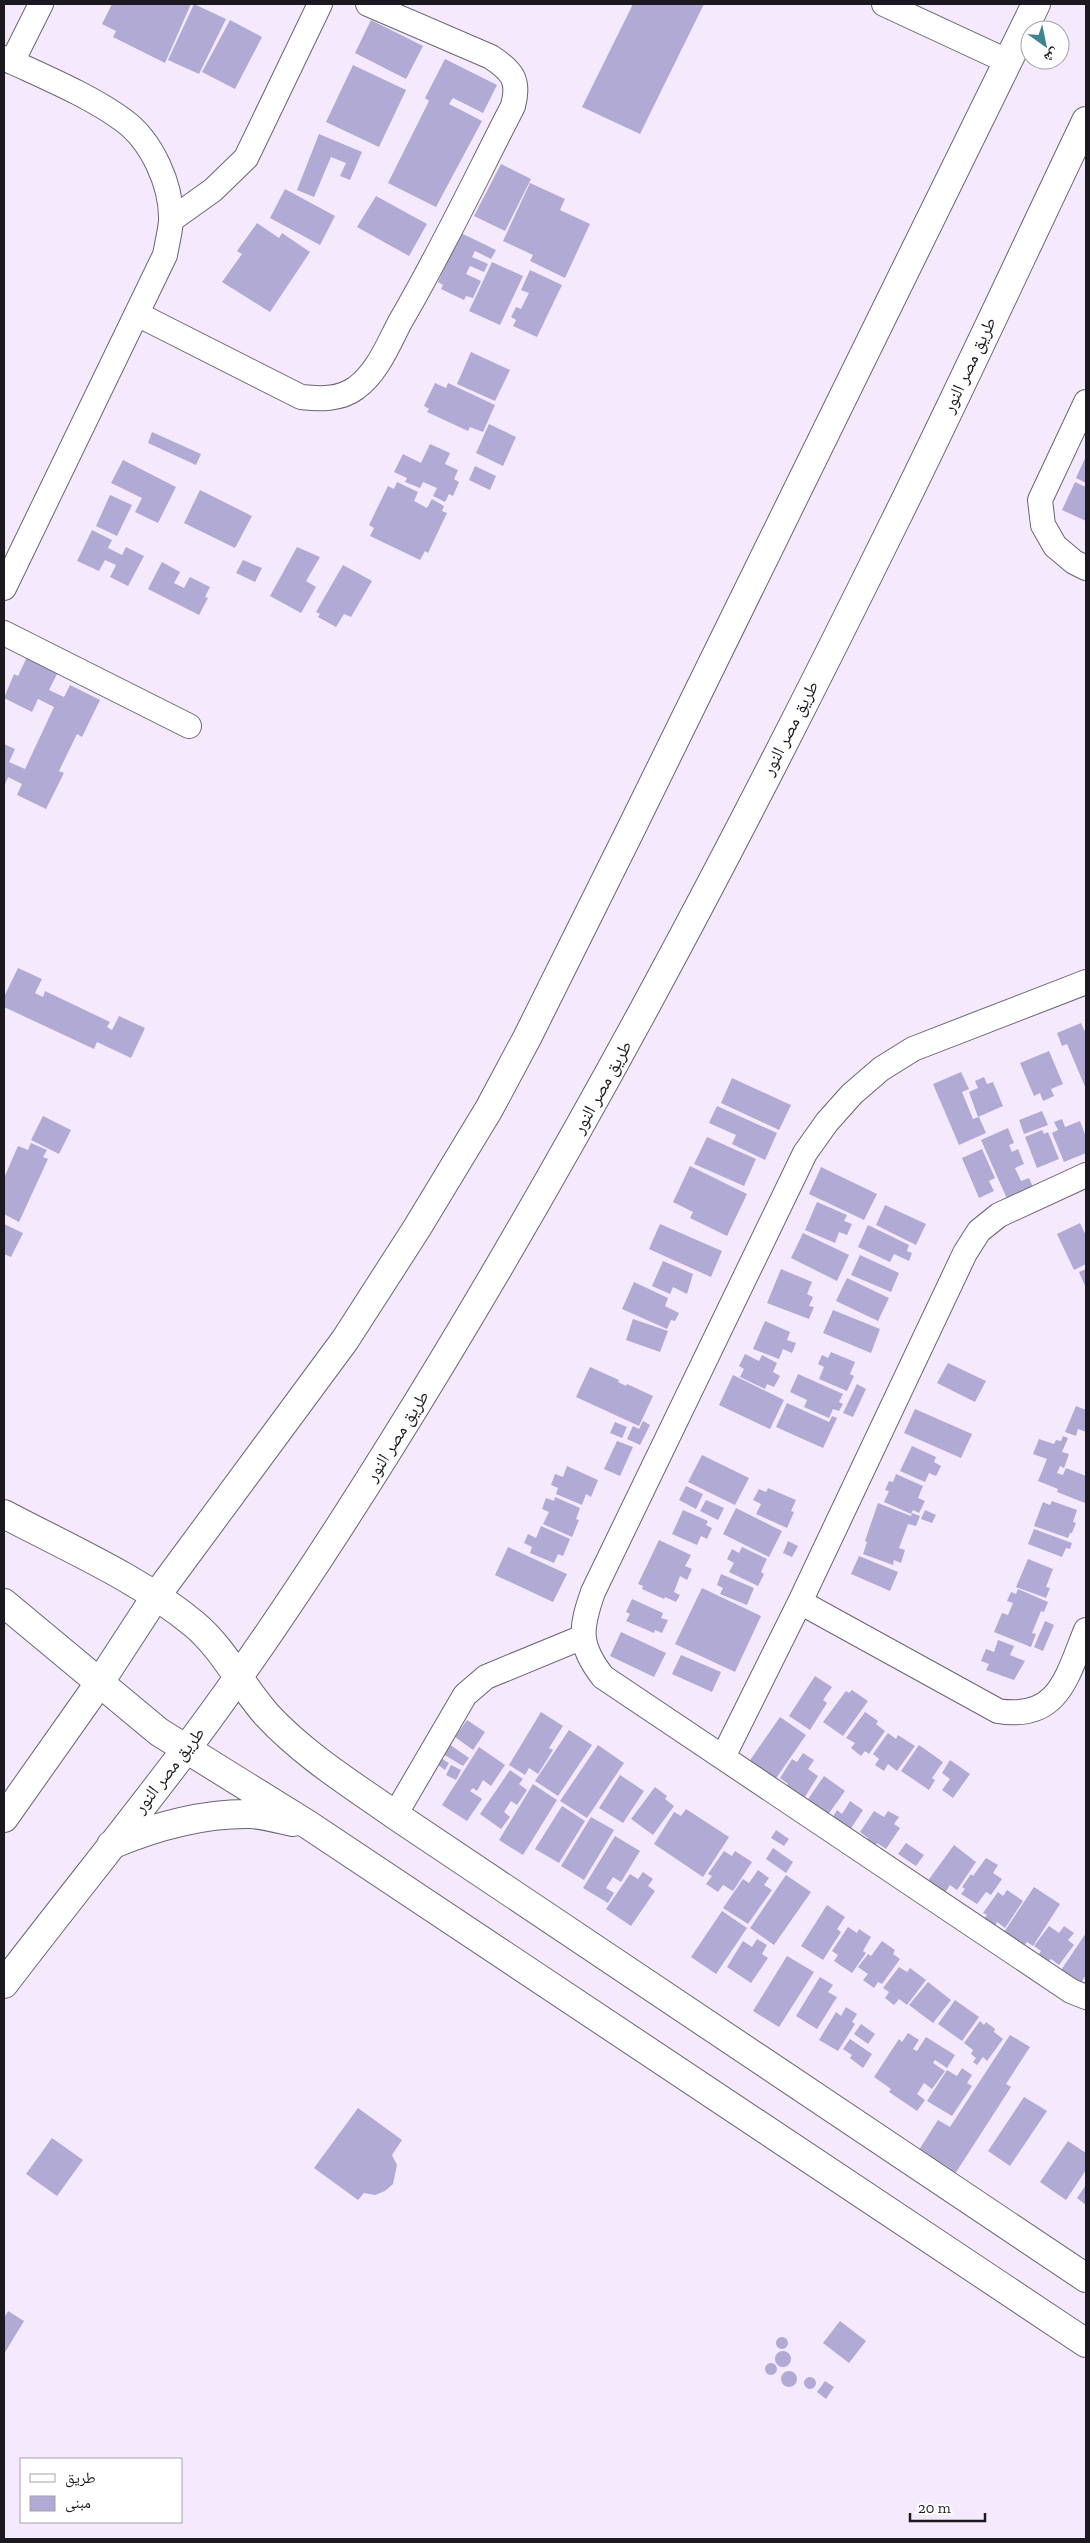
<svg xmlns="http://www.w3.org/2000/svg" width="1090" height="2543" viewBox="0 0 1090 2543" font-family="'Zilla Slab','Noto Naskh Arabic',serif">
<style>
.building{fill:#b0aad4}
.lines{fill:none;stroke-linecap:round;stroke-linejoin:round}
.minor-casing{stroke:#6c6373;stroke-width:26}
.tertiary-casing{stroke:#6c6373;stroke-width:30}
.minor{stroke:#fff;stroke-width:24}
.tertiary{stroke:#fff;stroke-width:28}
.labels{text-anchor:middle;stroke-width:4;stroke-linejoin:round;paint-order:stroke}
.street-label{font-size:18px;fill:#1c181f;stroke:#fff}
</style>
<rect width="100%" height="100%" fill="#f5eafd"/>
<!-- building -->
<path class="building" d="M112 4H191L165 63 113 37 116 31 102 24Z
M194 4 226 19 199 74 168 60Z
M633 4H704L640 134 582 107Z
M230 20 262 37 235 89 202 72Z
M371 20 423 46 406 79 355 53Z
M445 59 497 85 483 113 453 98 449 104 482 121 436 207 388 183 429 101 425 98Z
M353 65 406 90 379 147 326 122Z
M319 134 362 152 350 180 340 176 346 163 331 157 314 197 297 190Z
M501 164 531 179 505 231 474 216Z
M530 183 565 199 560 210 590 224 565 278 530 261 533 255 503 241Z
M285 189 335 216 320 245 270 218Z
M376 196 427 224 409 256 357 227Z
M257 223 279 238 282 233 310 252 270 312 222 282 242 254 237 251Z
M461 233 496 250 491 259 475 251 472 257 488 264 484 272 470 266 466 274 481 281 473 298 466 296 464 300 441 289 443 285 438 282Z
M492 262 523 276 500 325 469 311Z
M530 270 562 285 537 337 513 326 516 320 511 317 516 307 521 309 529 293 521 290Z
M471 352 510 370 495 401 457 384Z
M435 383 446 388 448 383 495 405 483 432 470 427 468 431 427 412 429 409 424 406Z
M489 424 516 437 503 466 476 453Z
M152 432 201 454 196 465 148 443Z
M430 444 450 453 445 464 458 470 454 479 459 482 453 496 449 494 445 502 433 496 437 488 423 482 420 488 405 482 407 478 394 472 403 454 421 463Z
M1086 456V483L1076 478Z
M123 460 176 487 158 523 135 512 142 498 111 483Z
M475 466 496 476 490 490 469 480Z
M397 482 418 492 414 501 427 508 432 499 444 506 442 511 447 513 428 553 425 551 420 560 370 536 374 528 369 525 388 486 394 489Z
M1075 482 1086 487V521L1062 510Z
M200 490 252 516 235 548 184 523Z
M110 495 132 505 117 536 96 526Z
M92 530 112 540 108 548 122 555 126 547 144 556 128 586 110 577 116 565 105 560 99 571 77 561Z
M297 547 320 557 306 581 316 587 301 613 270 596Z
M243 560 262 568 255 582 236 573Z
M162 562 180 572 174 583 184 588 190 577 210 587 205 597 208 598 199 615 148 589Z
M343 565 372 581 351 617 344 614 336 627 318 617 320 614 316 612Z
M29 653 60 668 49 690 64 697 70 685 100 700 82 737 77 734 59 771 64 773 46 809 17 795 22 784 8 777 4 787V744L15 749 9 762 25 769 54 707 38 699 32 712 4 698 14 674 18 676Z
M18 968 42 979 35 993 43 997 45 991 110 1022 107 1027 112 1030 119 1016 145 1028 131 1058 97 1042 94 1049 4 1007V997Z
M1081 1023 1086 1034V1089L1067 1044 1062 1046 1057 1033Z
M1049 1051 1063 1084 1051 1089 1054 1096 1043 1101 1040 1093 1034 1096 1020 1063Z
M961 1072 969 1089 962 1092 973 1119 979 1117 986 1133 959 1145 933 1084Z
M984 1077 987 1084 993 1082 1003 1106 978 1117 969 1092 978 1088 975 1081Z
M732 1078 791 1105 779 1130 721 1103Z
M717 1106 777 1133 765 1160 732 1144 736 1135 709 1123Z
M1042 1111 1048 1125 1024 1134 1019 1120Z
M43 1116 71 1130 59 1154 31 1140Z
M1062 1119 1065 1127 1080 1121 1086 1137V1153L1064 1162 1052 1133 1058 1130 1054 1122Z
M1008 1128 1014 1143 1009 1145 1012 1152 1018 1149 1024 1164 1015 1168 1021 1181 1029 1178 1034 1189 1008 1201 981 1140Z
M1042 1130 1044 1134 1048 1132 1059 1159 1037 1168 1025 1137Z
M707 1137 756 1159 744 1186 694 1164Z
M31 1143 47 1150 43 1157 48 1159 19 1222 4 1214V1178L18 1146 28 1150Z
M982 1149 995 1178 989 1181 994 1191 979 1198 962 1158Z
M690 1166 747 1194 727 1236 690 1218 693 1212 673 1202Z
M821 1167 877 1194 864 1220 809 1194Z
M817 1202 847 1215 844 1221 852 1224 847 1235 839 1232 835 1243 805 1230Z
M885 1205 926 1224 916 1245 876 1225Z
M1080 1223 1086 1236V1264L1074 1270 1057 1234Z
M4 1224 23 1233 11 1257 4 1254Z
M660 1224 722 1251 711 1277 649 1249Z
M868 1225 909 1245 907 1251 912 1253 909 1261 894 1254 890 1262 858 1247Z
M803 1233 849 1255 837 1281 791 1258Z
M860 1255 899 1273 891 1292 851 1275Z
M663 1261 693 1274 687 1294 673 1287 670 1294 652 1286Z
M781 1269 812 1282 807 1294 813 1297 809 1306 814 1307 809 1319 767 1303Z
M1086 1269V1288L1079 1272Z
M847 1278 889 1298 878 1321 836 1301Z
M634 1282 668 1298 665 1306 679 1313 675 1321 671 1320 667 1329 622 1309Z
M833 1310 880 1329 871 1353 823 1333Z
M633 1319 668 1331 660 1352 626 1340Z
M765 1321 790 1332 787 1340 796 1343 792 1353 783 1349 779 1359 753 1349Z
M831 1352 855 1362 850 1374 854 1376 847 1391 819 1379 824 1367 818 1364 822 1355 828 1358Z
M745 1354 759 1361 762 1355 777 1363 773 1372 780 1376 774 1387 767 1384 765 1389 740 1377 744 1369 739 1366Z
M948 1363 986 1381 975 1402 937 1383Z
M590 1367 619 1380 618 1382 626 1386 627 1384 653 1396 639 1426 576 1397Z
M798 1374 843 1394 839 1402 843 1404 839 1411 833 1409 829 1418 804 1407 807 1400 790 1392Z
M733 1375 784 1400 770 1429 719 1405Z
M857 1384 866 1389 853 1417 843 1413Z
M787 1403 829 1422 832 1416 837 1418 823 1448 776 1427Z
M1076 1406 1086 1410V1432L1078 1429 1076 1436 1065 1432Z
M915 1409 972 1434 961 1458 904 1433Z
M643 1421 650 1425 640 1445 627 1439 633 1426 639 1429Z
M615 1422 627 1427 622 1438 610 1433Z
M1063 1436 1068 1438 1062 1452 1069 1454 1064 1468 1060 1466 1057 1473 1063 1475 1066 1468 1086 1476 1085 1503 1057 1492 1058 1489 1038 1481 1047 1459 1033 1454 1039 1439 1054 1444 1056 1440 1061 1441Z
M617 1441 633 1447 620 1476 604 1469Z
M912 1446 936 1457 934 1462 941 1466 936 1476 929 1473 925 1482 900 1471Z
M702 1455 749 1478 735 1505 688 1482Z
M567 1466 598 1480 591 1497 586 1494 582 1505 556 1494 558 1488 551 1485 555 1474 563 1477Z
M896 1474 923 1486 918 1498 925 1501 919 1513 913 1510 911 1514 884 1502 889 1491 885 1490 889 1481 893 1482Z
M686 1486 703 1494 696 1509 679 1500Z
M768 1488 796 1500 791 1511 794 1512 787 1528 756 1514 761 1504 753 1500 759 1489 766 1492Z
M555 1497 580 1508 576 1519 579 1520 572 1537 543 1524 549 1512 542 1509 546 1498 554 1501Z
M706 1500 724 1508 718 1520 700 1511Z
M1052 1501 1077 1510 1073 1522 1076 1523 1072 1533H1070L1068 1538 1034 1526 1043 1502 1050 1505Z
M878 1503 911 1516 912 1513 920 1516 916 1526 908 1524 899 1548 905 1550 901 1563 894 1560 893 1565 863 1554 867 1542 865 1541Z
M736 1508 782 1531 769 1557 723 1534Z
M683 1510 708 1521 706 1525 712 1528 707 1539 701 1536 697 1545 672 1534Z
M925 1510 936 1515 932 1523 921 1519Z
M541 1526 570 1539 563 1556 558 1554 554 1563 530 1553 532 1547 524 1543 528 1534 536 1538Z
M1034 1529 1072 1543 1070 1549 1066 1548 1062 1557 1028 1544Z
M659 1540 691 1555 685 1566 692 1569 687 1580 680 1576 674 1592 680 1595 676 1602 665 1597 664 1599 642 1589 643 1586 638 1584Z
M788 1541 798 1546 792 1557 783 1553Z
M508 1547 567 1574 553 1602 495 1575Z
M742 1547 767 1559 761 1572 764 1574 758 1586 729 1572 734 1563 727 1559 732 1549 739 1553Z
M859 1556 898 1572 890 1591 851 1574Z
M1028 1559 1053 1569 1046 1587 1050 1588 1046 1598 1016 1587Z
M721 1574 754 1588 747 1605 720 1594 723 1588 717 1585Z
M702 1588 761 1616 735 1672 675 1644Z
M1018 1589 1048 1602 1044 1612 1041 1611 1032 1633 1036 1634 1031 1647 994 1632 1002 1613 1008 1615 1013 1603 1007 1601 1011 1592 1016 1594Z
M632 1599 663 1613 661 1618 668 1620 662 1633 655 1630 654 1633 626 1621 630 1614 626 1612Z
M1045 1621 1054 1625 1043 1651 1034 1647Z
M621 1632 666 1653 654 1677 610 1656Z
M998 1640 1014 1646 1010 1655 1025 1661 1014 1680 986 1670 989 1664 981 1661 986 1649 994 1652Z
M681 1655 721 1672 712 1692 672 1674Z
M815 1676 832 1687 823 1700 827 1703 810 1730 789 1716Z
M852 1690 868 1701 843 1736 823 1722 846 1691 849 1693Z
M541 1712 563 1726 549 1748 553 1750 538 1774 529 1768 525 1775 509 1765Z
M865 1712 878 1721 876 1724 885 1731 869 1754 865 1751 861 1756 851 1748 855 1743 846 1738Z
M780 1717 806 1735 770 1787 744 1769Z
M467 1720 485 1732 473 1750 455 1737Z
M569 1730 592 1745 558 1796 535 1781Z
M888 1733 896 1739 898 1735 915 1746 897 1771 888 1764 884 1771 875 1765 879 1759 873 1754Z
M449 1744 469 1758 463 1766 443 1754Z
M598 1745 624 1763 587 1818 560 1801Z
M919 1745 943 1762 932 1778 935 1780 929 1790 901 1771Z
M479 1747 505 1765 491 1786 483 1780 477 1791 473 1788 470 1791 482 1799 467 1821 442 1805Z
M803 1753 814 1760 808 1769 818 1776 803 1800 785 1788 788 1784 780 1778 792 1759 797 1762Z
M442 1759 449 1763 445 1770 438 1765Z
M950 1760 970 1774 953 1798 942 1790 950 1779 942 1773Z
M451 1765 461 1770 456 1780 446 1775Z
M510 1770 523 1779 519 1784 527 1790 517 1805 511 1801 504 1812 510 1817 501 1829 480 1814Z
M620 1775 644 1791 623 1823 599 1808Z
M824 1776 845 1791 827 1816 806 1802Z
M533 1784 557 1800 523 1855 499 1840Z
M655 1787 667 1796 665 1799 674 1806 653 1835 631 1819Z
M850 1801 863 1810 850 1830 832 1818 837 1810 842 1814Z
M562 1806 585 1821 559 1863 535 1849Z
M686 1809 729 1837 703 1877 654 1844 674 1812 681 1816Z
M874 1811 884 1817 888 1811 899 1817 894 1824 900 1828 886 1849 877 1843 875 1847 866 1841 868 1838 860 1832Z
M591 1817 614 1830 584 1880 561 1866Z
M776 1830 789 1839 784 1846 771 1838Z
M615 1836 640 1851 621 1882 613 1877 606 1888 614 1893 608 1903 583 1888Z
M906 1843 924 1855 916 1866 898 1854Z
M954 1845 976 1862 957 1890 950 1885 944 1894 927 1882Z
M773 1848 793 1862 786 1873 766 1859Z
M724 1851 732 1856 735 1851 752 1862 733 1891 723 1885 718 1892 706 1884 712 1876 708 1874Z
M986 1858 998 1865 993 1873 1002 1879 991 1895 986 1892 977 1904 961 1894 965 1889 962 1887 971 1874 973 1876Z
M758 1870 769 1878 764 1885 772 1890 748 1924 723 1908 743 1879 749 1883Z
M643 1872 653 1879 648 1886 655 1891 631 1926 606 1909 630 1874 638 1879Z
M786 1875 811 1892 774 1945 750 1928Z
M1034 1887 1060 1904 1033 1946 1027 1942 1022 1949 1002 1935Z
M1007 1890 1023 1901 1005 1928 997 1922 994 1928 983 1920 987 1915 983 1913 998 1892 1003 1896Z
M827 1905 845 1917 837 1929 841 1932 823 1960 801 1946Z
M722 1911 747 1928 716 1974 691 1957Z
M1049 1926 1059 1933 1064 1926 1074 1933 1068 1940 1074 1945 1059 1965 1051 1959 1046 1964 1037 1957 1041 1951 1034 1946Z
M848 1927 857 1933 859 1929 871 1937 863 1951 866 1953 852 1973 834 1961 838 1955 832 1951Z
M1086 1933V1975L1079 1986 1059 1973Z
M757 1939 767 1945 762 1954 768 1958 751 1983 727 1967 743 1941 752 1947Z
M882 1941 895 1950 893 1954 900 1959 882 1984 878 1982 874 1988 863 1980 868 1974 858 1967 868 1954 871 1956Z
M787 1956 814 1972 779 2027 753 2011Z
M899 1967 907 1972 910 1968 926 1980 907 2005 899 1999 894 2005 885 1998 889 1992 883 1988Z
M820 1977 833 1985 828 1992 837 1997 817 2029 796 2016Z
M928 1982 951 2000 933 2023 909 2005Z
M955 2000 979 2017 962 2041 938 2024Z
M846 2007 857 2014 852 2022 855 2024 838 2051 819 2040 836 2012 841 2016Z
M980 2021 984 2025 986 2022 995 2029 994 2032 1003 2039 987 2061 983 2057 977 2065 973 2062 976 2058 971 2054 973 2050 964 2043Z
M861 2024 875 2034 868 2044 854 2034Z
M908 2033 919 2040 913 2049 917 2051 926 2037 955 2055 947 2068 935 2060 933 2063 945 2071 932 2089 924 2083 917 2094 925 2100 917 2111 889 2092 891 2089 874 2077 899 2039 902 2042Z
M1010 2035 1030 2047 1006 2084 1011 2087 953 2177 917 2153 938 2120 950 2127Z
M850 2039 872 2054 863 2068 850 2058 852 2055 843 2049Z
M962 2068 972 2075 967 2083 972 2086 952 2116 927 2101 947 2070 957 2076Z
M1024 2097 1047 2111 1010 2166 988 2151Z
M358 2108 402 2140 392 2155 397 2165 393 2184 385 2191 375 2195 364 2193 358 2200 314 2168Z
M52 2138 83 2160 57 2196 26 2174Z
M1068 2141 1086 2153V2170L1066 2200 1040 2182Z
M1086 2185V2205L1077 2198Z
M8 2311 24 2321 4 2354V2318Z
M840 2321 866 2341 849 2363 823 2343Z
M776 2343a6 6 0 1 1 12 0a6 6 0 1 1-12 0Z
M775 2359a8 8 0 1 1 16 0a8 8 0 1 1-16 0Z
M765 2369a6 6 0 1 1 12 0a6 6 0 1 1-12 0Z
M781 2379a8 8 0 1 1 16 0a8 8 0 1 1-16 0Z
M804 2383a6 6 0 1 1 12 0a6 6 0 1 1-12 0Z
M825 2381 834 2387 826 2399 817 2392Z"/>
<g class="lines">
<defs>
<path id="minor" d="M884 4 1009 62
M4 58C42 76 89 95 123 120 152 141 172 185 171 221 170 232 167 244 165 255L4 588
M12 62 41 4
M171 220 213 190 246 158 320 4
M137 314 301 397C319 399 340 400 356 388 377 373 388 345 400 322 441 252 476 178 513 106 520 80 512 71 491 57L368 4
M1086 402 1040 500 1043 525 1055 546 1074 562 1086 568
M4 633 189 726
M1086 982 913 1049 881 1069 852 1094 827 1122 805 1153 593 1592C580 1629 578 1645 603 1677L1071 1991 1086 1997
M800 1602 998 1711C1059 1721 1067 1676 1086 1630
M723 1757 800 1602 965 1253 979 1231 999 1215 1086 1175
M395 1815 465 1695 486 1677 583 1637"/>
<path id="tertiary" d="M4 1514C66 1547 140 1579 194 1624 224 1649 241 1686 267 1715 304 1755 351 1784 395 1815L1086 2278
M4 1603 159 1732 307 1824 1086 2343
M4 1818 100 1682 156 1596 345 1340 417 1228 489 1109 527 1038 632 827 1036 4
M111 1845C156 1826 202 1813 251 1814 265 1815 279 1819 293 1822
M4 1984C65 1904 129 1825 190 1744 261 1649 327 1548 390 1447 576 1149 739 838 894 523 960 390 1022 255 1086 121"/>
</defs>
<!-- minor casing -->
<use href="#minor" class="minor-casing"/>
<!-- tertiary casing -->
<use href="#tertiary" class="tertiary-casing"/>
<!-- minor -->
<use href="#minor" class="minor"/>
<!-- tertiary -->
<use href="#tertiary" class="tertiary"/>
</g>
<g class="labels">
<!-- street labels -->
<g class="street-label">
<text transform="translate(969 365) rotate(-65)" y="6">طريق مصر النور</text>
<text transform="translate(790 728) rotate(-63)" y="6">طريق مصر النور</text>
<text transform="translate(602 1087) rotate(-61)" y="6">طريق مصر النور</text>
<text transform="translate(397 1436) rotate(-58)" y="6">طريق مصر النور</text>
<text transform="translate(169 1770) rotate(-52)" y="6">طريق مصر النور</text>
</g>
</g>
<!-- border -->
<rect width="1090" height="2543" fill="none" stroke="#1c181f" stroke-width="10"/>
<!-- legend -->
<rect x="20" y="2458" width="162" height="65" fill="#ffffff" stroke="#a4a3a5"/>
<rect x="30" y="2474" width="25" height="8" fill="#ffffff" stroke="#a4a3a5"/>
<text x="65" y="2483" font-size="15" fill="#1c181f">طريق</text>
<rect x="30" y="2496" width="25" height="15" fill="#b0aad4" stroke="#a4a3a5"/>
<text x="65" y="2508" font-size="15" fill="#1c181f">مبنى</text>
<!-- north arrow -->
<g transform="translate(1045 45) rotate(147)"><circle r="24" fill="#ffffff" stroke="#a4a3a5"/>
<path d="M0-4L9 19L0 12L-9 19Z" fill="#408393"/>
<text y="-8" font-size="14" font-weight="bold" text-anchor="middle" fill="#1c181f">ش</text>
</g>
<!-- scale -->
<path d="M910 2513v8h75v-8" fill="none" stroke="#1c181f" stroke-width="2.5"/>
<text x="918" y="2513" font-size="15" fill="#1c181f" stroke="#ffffff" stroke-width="4" paint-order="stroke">20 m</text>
</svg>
